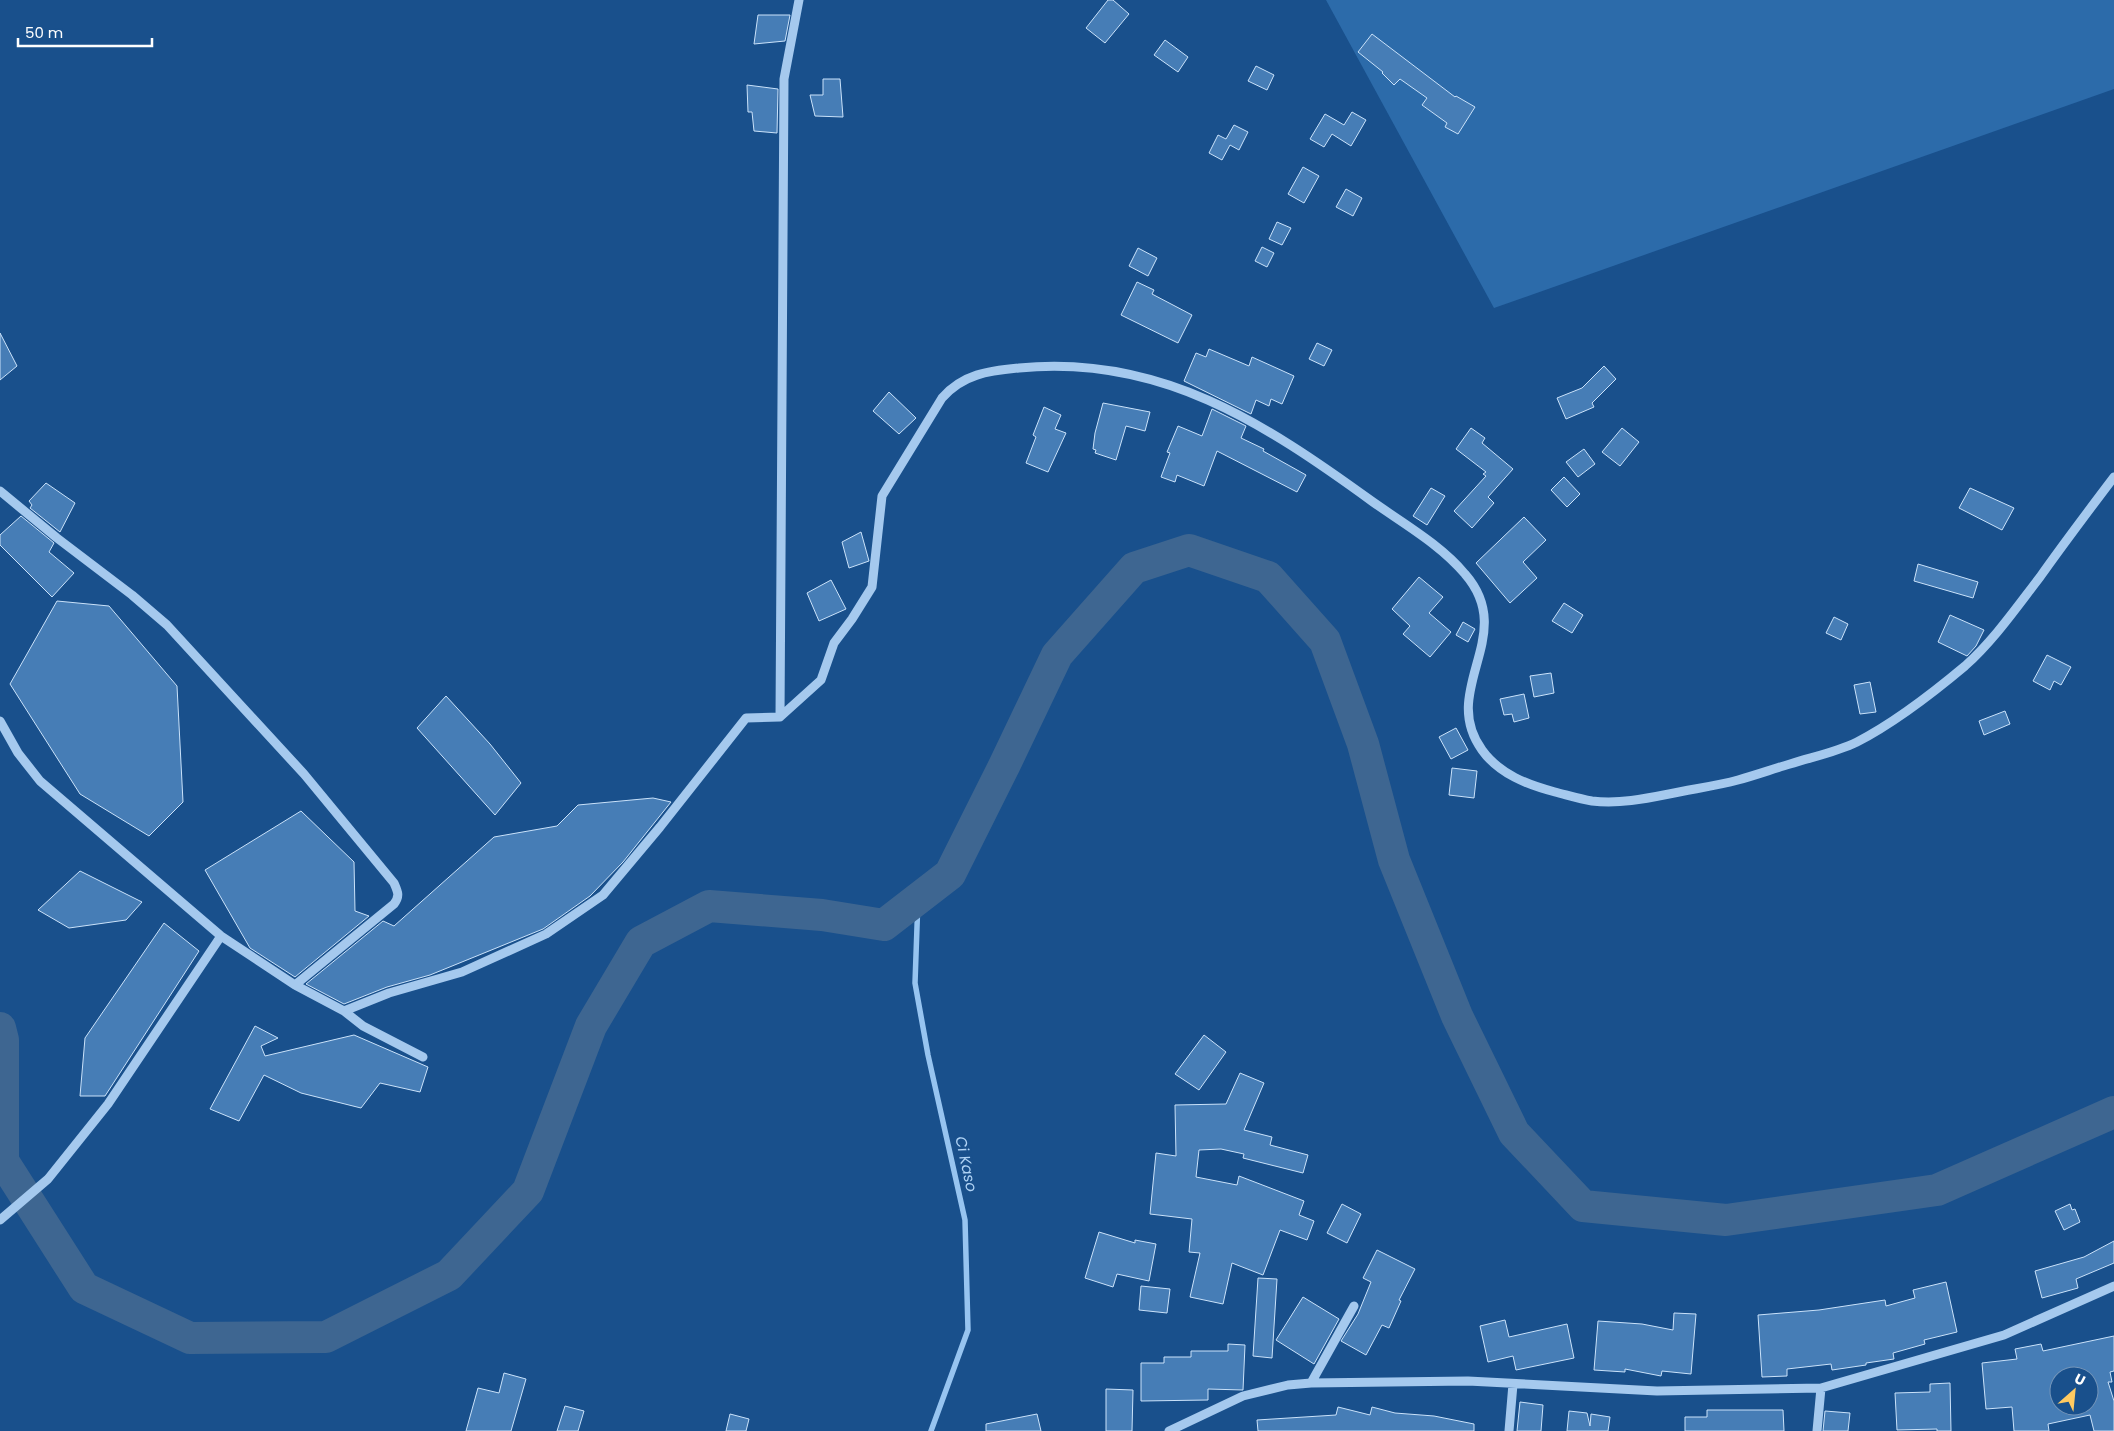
<svg xmlns="http://www.w3.org/2000/svg" width="2114" height="1431" viewBox="0 0 2114 1431" font-family="Poppins,sans-serif">
<style>
.green{fill:#2c6baa}
.lines{fill:none;stroke-linecap:round;stroke-linejoin:round}
.stream{stroke:#97c4f0;stroke-width:5.5}
.river{stroke:#3e6691;stroke-width:32}
.building{fill:#467db6;stroke:#cae2fa;fill-rule:evenodd}
.minor{stroke:#a5c9ee;stroke-width:9}
.labels{text-anchor:middle;stroke-width:4.5;stroke-linejoin:round;paint-order:stroke}
.water-label{font-size:15px;font-style:italic;fill:#b0d3f5;stroke:#19508c}
</style>
<rect width="100%" height="100%" fill="#19508c"/>
<!-- green -->
<path class="green" d="M1326 0H2114V89L1494 308Z"/>
<g class="lines">
<!-- stream -->
<path class="stream" d="M918 899 915 983 928 1055 965 1220 968 1330 931 1431"/>
<!-- river -->
<path class="river" d="M0 1028 3 1040V1161L84 1288 190 1338 326 1337 449 1275 528 1191 591 1026 641 942 709 906 822 915 884 925 950 874 1005 764 1057 655 1134 568 1189 550 1268 577 1325 641 1363 744 1394 860 1457 1016 1514 1133 1583 1206 1726 1220 1937 1190 2114 1112"/>
</g>
<!-- building -->
<path class="building" d="M1108 0H1113L1129 14 1105 43 1086 28Z
M758 15H790L785 41 754 44Z
M1372 34 1455 97 1456 96 1475 107 1458 134 1445 127 1447 123 1422 105 1427 98 1400 79 1394 85 1382 73 1383 72 1358 52Z
M1165 40 1188 57 1178 72 1154 55Z
M1256 66 1274 75 1267 90 1248 81Z
M823 79H840L843 117 815 116 810 95H823Z
M747 85 778 89 777 133 754 131 752 112H748Z
M1352 112 1366 120 1351 146 1332 134 1324 147 1310 139 1325 114 1344 125Z
M1234 125 1248 132 1239 150 1230 145 1222 160 1209 153 1218 135 1226 139Z
M1303 167 1319 176 1304 203 1288 194Z
M1346 189 1362 198 1353 216 1336 207Z
M1277 222 1291 228 1282 245 1269 239Z
M1262 247 1274 253 1267 267 1255 261Z
M1138 248 1157 258 1148 276 1129 266Z
M1137 282 1154 290 1152 294 1192 315 1178 343 1121 315Z
M0 333 17 366 0 380Z
M1317 343 1332 350 1324 366 1309 359Z
M1209 349 1249 366 1252 357 1294 376 1282 404 1271 399 1269 406 1256 400 1251 414 1184 381 1196 353 1206 357Z
M1604 366 1616 379 1592 403 1594 407 1566 419 1557 398 1582 388Z
M889 392 916 418 899 434 873 411Z
M1103 403 1150 412 1145 431 1126 426 1116 460 1095 453 1096 450 1093 449 1095 433Z
M1044 407 1061 415 1055 429 1066 433 1048 472 1026 463 1036 437 1033 435Z
M1212 409 1246 426 1241 438 1264 449 1263 451 1306 475 1297 492 1217 451 1204 486 1177 475 1175 482 1161 477 1170 453 1167 452 1178 426 1202 436Z
M1471 428 1485 438 1482 443 1513 469 1488 497 1494 503 1472 528 1454 511 1486 476 1483 474 1486 472 1456 449Z
M1622 428 1639 442 1620 466 1602 452Z
M1584 449 1595 464 1578 477 1566 462Z
M1564 477 1580 494 1567 507 1551 490Z
M46 483 75 503 60 532 30 508 32 505 29 501Z
M1431 488 1445 496 1427 525 1413 516Z
M1970 488 2014 508 2002 530 1959 508Z
M21 516 54 543 49 552 74 573 52 597 0 545V535Z
M1524 517 1546 540 1523 562 1537 578 1510 603 1476 563Z
M861 532 869 561 849 568 842 542Z
M1918 564 1978 582 1973 598 1914 581Z
M1419 577 1443 597 1429 613 1451 632 1430 657 1403 634 1410 626 1392 609Z
M831 580 846 609 819 621 807 593Z
M57 601 109 606 177 686 183 802 149 836 80 794 10 684Z
M1564 603 1583 615 1572 633 1552 621Z
M1950 615 1984 630 1976 646 1967 656 1938 642Z
M1834 617 1848 624 1841 640 1826 633Z
M1463 622 1475 629 1468 642 1456 635Z
M2047 655 2071 667 2061 685 2054 681 2050 690 2033 681Z
M1551 673 1554 693 1534 697 1530 676Z
M1870 682 1876 712 1860 714 1854 685Z
M1524 694 1529 718 1514 722 1512 714 1504 715 1500 699Z
M446 696 490 744 521 783 495 815 417 728Z
M2005 711 2010 724 1984 735 1979 721Z
M1456 728 1468 750 1451 759 1439 737Z
M1452 768 1477 771 1474 798 1449 795Z
M653 798 671 802 623 862 590 896 543 929 430 975 387 987 344 1004 306 984 383 921 394 926 494 837 557 826 578 805Z
M301 811 354 862 355 911 369 916 295 977 250 948 205 870Z
M80 871 142 902 126 920 69 928 38 910Z
M164 923 199 951 105 1096H80L85 1038Z
M255 1026 278 1038 261 1046 265 1056 354 1035 428 1067 420 1092 380 1083 361 1108 301 1093 264 1075 239 1121 210 1109Z
M1204 1035 1226 1052 1199 1090 1175 1074Z
M1240 1073 1264 1083 1244 1130 1272 1137 1270 1145 1308 1155 1303 1173 1243 1158 1244 1154 1221 1149 1199 1150 1196 1177 1237 1185 1239 1176 1304 1201 1299 1215 1314 1221 1307 1240 1280 1230 1263 1275 1232 1263 1223 1304 1190 1297 1200 1253 1189 1252 1192 1219 1150 1214 1156 1153 1176 1156 1175 1105 1226 1104Z
M1342 1204 1361 1214 1347 1243 1327 1233Z
M2070 1204 2072 1210 2075 1209 2080 1222 2064 1230 2055 1211Z
M1099 1232 1135 1243V1240L1156 1244 1149 1281 1117 1274 1113 1287 1085 1278Z
M2114 1241V1263L2076 1279 2078 1288 2042 1298 2035 1271 2084 1257Z
M1377 1250 1415 1269 1399 1300 1401 1301 1389 1328 1382 1325 1366 1355 1341 1341 1358 1314 1371 1282 1363 1278Z
M1258 1278 1277 1279 1272 1358 1253 1356Z
M1946 1282 1957 1332 1924 1340 1925 1344 1893 1353 1894 1359 1866 1363V1365L1832 1370 1831 1364 1787 1369V1376L1762 1377 1758 1315 1819 1310 1885 1300 1886 1306 1915 1298 1913 1290Z
M1141 1286 1170 1289 1167 1313 1139 1310Z
M1303 1297 1339 1319 1314 1364 1276 1340Z
M1674 1313 1696 1314 1691 1374 1662 1371 1661 1376 1625 1369V1372L1594 1370 1598 1321 1642 1324 1673 1330Z
M1505 1320 1509 1337 1567 1324 1574 1358 1516 1370 1513 1356 1488 1362 1480 1326Z
M2114 1336V1371L2110 1372 2112 1382H2108L2114 1401V1431H2094L2090 1415 2048 1424 2049 1431H2014L2012 1407 1986 1409 1982 1363 2017 1359 2015 1349 2041 1344 2043 1351ZM2059 1376H2089V1406H2059Z
M1228 1344 1245 1345 1243 1390 1208 1389V1400L1141 1401V1363H1164V1357H1191V1351H1228Z
M504 1373 526 1379 511 1431H466L478 1388 499 1393Z
M1950 1383 1951 1431H1937V1429L1897 1430 1895 1393 1930 1392V1384Z
M1106 1389 1133 1390 1132 1431H1106Z
M1520 1402 1543 1405 1541 1431H1517Z
M565 1406 584 1411 578 1431H557Z
M1338 1407 1370 1415 1372 1407 1395 1413 1434 1416 1474 1424V1431H1258L1257 1420 1336 1415Z
M1707 1410H1783L1784 1431H1685V1417H1707Z
M1569 1411 1587 1413 1590 1426 1591 1414 1610 1417 1608 1431H1567Z
M1825 1411 1850 1413 1848 1431H1823Z
M730 1414 749 1419 746 1431H726Z
M1037 1414 1041 1431H986V1424Z"/>
<g class="lines">
<!-- minor -->
<path class="minor" d="M0 491 57 538 132 595 167 625 304 774 394 883C398 892 400 896 394 904L295 985
M780 717 784 79 799 0
M0 721 18 753 40 781 221 936 295 985 344 1011 363 1026 423 1057
M344 1011 389 993 462 972 546 934 603 895 660 827 746 718 780 717 821 680 834 643 852 619 872 587 882 496 942 398C963 374 988 371 1019 368 1160 354 1264 423 1373 502 1404 524 1441 545 1465 574 1519 636 1438 689 1482 750 1499 774 1528 785 1555 792 1567 795 1580 799 1592 801 1619 804 1644 799 1669 794 1692 789 1716 786 1738 780 1756 775 1773 769 1790 764 1812 757 1837 752 1857 742 1892 724 1934 692 1965 666 1994 640 2016 608 2040 577 2064 543 2089 510 2114 477
M0 1220 48 1179 108 1104 221 936
M1311 1383 1354 1306
M1169 1431 1243 1396 1288 1385 1311 1383 1468 1381 1657 1391 1821 1388 2004 1335 2114 1286
M1509 1431 1513 1384
M1817 1431 1821 1388"/>
</g>
<g class="labels">
<!-- water labels -->
<g class="water-label">
<text transform="translate(966 1164) rotate(78)" y="5">Ci Kaso</text>
</g>
</g>
<!-- north arrow -->
<g transform="translate(2074 1391) rotate(27)"><circle r="24" fill="#19508c" stroke="#7596ba"/>
<path d="M0-4L9 19L0 12L-9 19Z" fill="#ffca61"/>
<text y="-8" font-size="14" font-weight="bold" text-anchor="middle" fill="#ffffff">U</text>
</g>
<!-- scale -->
<path d="M18 38v8h134v-8" fill="none" stroke="#ffffff" stroke-width="2.5"/>
<text x="25" y="38" font-size="15" fill="#ffffff" stroke="#19508c" stroke-width="4" paint-order="stroke">50 m</text>
</svg>
